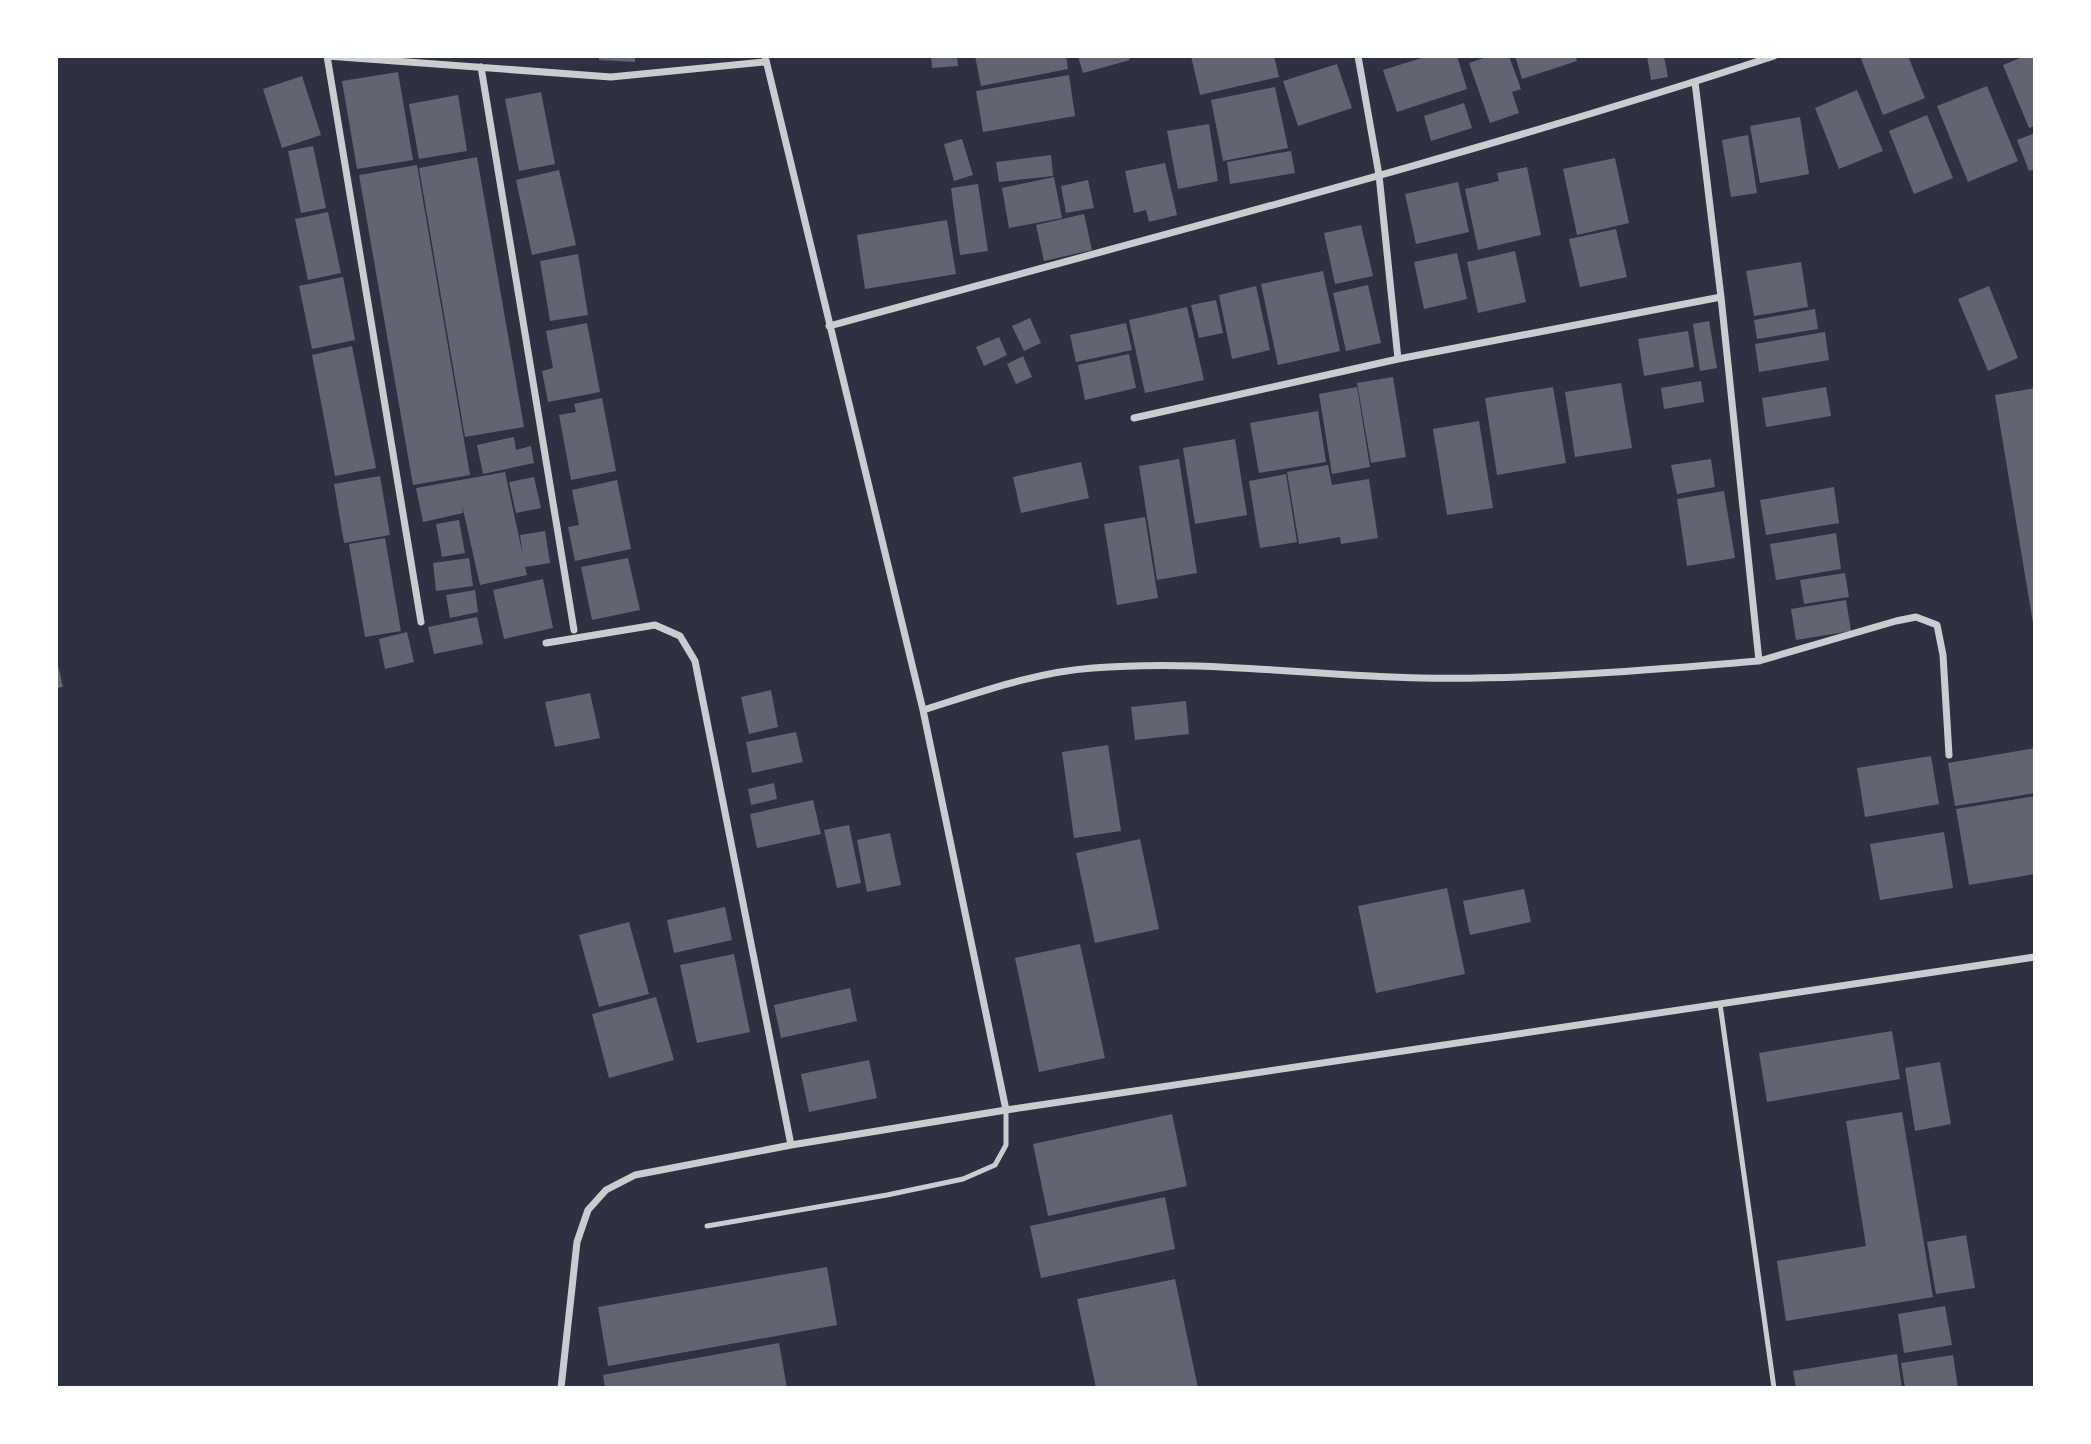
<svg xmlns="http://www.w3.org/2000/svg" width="2091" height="1444" viewBox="0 0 2091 1444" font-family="'Varela Round',sans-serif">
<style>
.building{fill:#626471}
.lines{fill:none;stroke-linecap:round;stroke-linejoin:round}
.service{stroke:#caccd0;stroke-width:5}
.minor{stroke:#caccd0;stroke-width:7}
</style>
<rect width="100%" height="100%" fill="#2d3142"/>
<!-- building -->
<path class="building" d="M599 56H635V62L599 60Z
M931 56H957L958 66 932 68Z
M975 56H1066L1068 69 981 86Z
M1078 56H1129L1130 60 1083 73Z
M1191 56H1274L1279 77 1200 95Z
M1428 56H1457L1467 89 1397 112 1383 70Z
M1489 56H1509L1521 89 1512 92 1519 113 1490 123 1469 63Z
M1515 56H1575L1577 61 1522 79Z
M1647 56H1664L1668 77 1651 80Z
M1860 56H1908L1925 98 1883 115Z
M2025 56H2035V126L2029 128 2003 65Z
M1337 64 1352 108 1298 126 1283 81Z
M398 72 413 160 357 169 342 81Z
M1069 75 1075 116 983 132 976 91Z
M302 76 321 135 282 148 263 89Z
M1987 86 2018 161 1968 182 1937 106Z
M1275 87 1288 148 1223 161 1211 100Z
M1857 90 1883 151 1839 169 1815 108Z
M541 92 555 164 519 171 505 99Z
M458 95 467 151 419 159 409 104Z
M1464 103 1472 128 1431 141 1424 116Z
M1927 115 1953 178 1914 194 1889 131Z
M1800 117 1809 174 1760 183 1750 126Z
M1209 124 1218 181 1178 189 1167 131Z
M2035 133V169L2029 171 2017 140Z
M1748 135 1757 193 1731 197 1722 140Z
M962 139 973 175 954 181 944 144Z
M313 146 326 208 301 213 288 151Z
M1291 151 1295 173 1230 184 1227 162Z
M1051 155 1053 176 999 182 996 162Z
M477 157 524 427 465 437 419 168Z
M1615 158 1629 223 1577 235 1563 169Z
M1165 163 1177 215 1149 222 1146 210 1134 213 1125 171Z
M417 165 470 475 413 485 359 175Z
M1527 167 1541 235 1478 250 1465 189 1499 181 1497 173Z
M559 170 576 245 532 255 516 180Z
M1054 177 1062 218 1009 228 1002 188Z
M1088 180 1094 208 1066 213 1061 186Z
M1458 182 1469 232 1416 244 1405 194Z
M978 184 988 251 960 255 951 188Z
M328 212 341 273 308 280 295 219Z
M1084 214 1092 250 1044 261 1036 225Z
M947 220 956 274 865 289 857 235Z
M1361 225 1373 276 1335 284 1324 233Z
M1616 229 1627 277 1580 287 1569 239Z
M1515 251 1526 302 1478 313 1467 262Z
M1457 253 1467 299 1424 309 1414 262Z
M578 254 588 315 550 321 540 261Z
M1801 262 1808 307 1754 316 1746 271Z
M1323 271 1340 351 1278 365 1261 284Z
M343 277 355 340 312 349 299 286Z
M1368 285 1381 343 1346 351 1333 293Z
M1256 286 1270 350 1232 359 1219 295Z
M1989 286 2018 358 1988 371 1958 299Z
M1216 300 1223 333 1199 338 1191 305Z
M1187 307 1204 380 1145 393 1129 320Z
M1815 309 1818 329 1757 339 1754 320Z
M1030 318 1041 343 1024 351 1012 326Z
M1709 321 1717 368 1700 371 1693 324Z
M587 323 600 392 548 402 542 371 553 368 546 331Z
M1126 323 1132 350 1076 362 1070 335Z
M1688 331 1694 367 1644 376 1638 339Z
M1825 332 1829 360 1759 372 1755 344Z
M999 337 1007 355 984 366 976 347Z
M352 346 376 468 335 476 312 355Z
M1129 354 1136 388 1085 400 1078 365Z
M1023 356 1032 377 1016 384 1007 364Z
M1393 377 1406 457 1371 463 1357 383Z
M1701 381 1704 402 1664 409 1661 388Z
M1621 383 1632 448 1575 457 1565 392Z
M1357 387 1370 467 1332 474 1319 394Z
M1553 387 1566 463 1497 475 1485 398Z
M1826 387 1831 416 1766 427 1762 398Z
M2035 388V629H2034L1995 395Z
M602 398 616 471 571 480 559 415 576 412 574 404Z
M1318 411 1326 462 1259 473 1250 423Z
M1479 421 1493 508 1447 515 1433 429Z
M514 437 516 450 531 446 534 463 483 474 477 445Z
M1235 439 1247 515 1195 524 1183 448Z
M1179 459 1197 573 1157 580 1139 466Z
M1711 459 1715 487 1677 494 1671 465Z
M1081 462 1089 498 1021 513 1013 477Z
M1328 465 1332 485 1369 479 1378 538 1341 544 1340 537 1299 544 1287 472Z
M505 472 523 556 520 535 545 531 550 563 525 567 527 575 480 585 462 505 463 513 423 522 416 488Z
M1286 474 1297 542 1260 548 1249 481Z
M380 476 390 535 344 543 334 484Z
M534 477 541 508 516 513 509 482Z
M617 480 631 549 575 561 568 527 579 525 572 490Z
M1834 487 1839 523 1766 535 1760 500Z
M1724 491 1735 558 1687 566 1677 499Z
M1145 517 1158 598 1117 605 1104 524Z
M459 520 465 553 442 557 436 524Z
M1836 533 1841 569 1776 580 1770 544Z
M385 538 401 631 365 637 349 544Z
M469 558 473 586 436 591 433 563Z
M628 558 640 610 592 620 581 567Z
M1845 573 1849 597 1804 604 1800 580Z
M543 579 553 628 504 639 493 590Z
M475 590 478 612 450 618 446 595Z
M1846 600 1851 631 1796 640 1791 609Z
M477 617 483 644 434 654 428 627Z
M407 632 414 662 385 669 379 639Z
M56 656 63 687 56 688Z
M771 690 778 727 749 734 741 697Z
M590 693 600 738 555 747 545 702Z
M1186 701 1189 734 1135 740 1131 707Z
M796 732 803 762 752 773 746 742Z
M1108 745 1121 831 1074 838 1062 752Z
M2035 748V793L1955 806 1948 763Z
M1931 756 1939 804 1865 817 1857 768Z
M774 783 777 799 751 805 748 789Z
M2035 796V874L1969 885 1956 809Z
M813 800 821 834 757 848 750 814Z
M849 825 861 883 837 888 824 830Z
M1944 832 1953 888 1880 900 1870 844Z
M890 833 901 885 867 892 857 840Z
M1140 839 1159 929 1095 943 1076 853Z
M1447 888 1465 974 1376 993 1358 906Z
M1524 889 1531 922 1470 935 1463 901Z
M725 907 732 940 674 953 667 920Z
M629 922 649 994 599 1007 579 935Z
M1080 944 1105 1058 1039 1072 1015 958Z
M734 954 750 1032 697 1043 680 965Z
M850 988 857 1021 781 1038 774 1005Z
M656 997 674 1060 609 1078 592 1014Z
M1892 1031 1900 1079 1767 1102 1759 1053Z
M869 1060 877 1098 809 1112 801 1074Z
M1940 1062 1951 1124 1915 1131 1905 1068Z
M1902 1112 1933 1297 1786 1321 1777 1261 1866 1246 1846 1121Z
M1172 1114 1187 1186 1048 1216 1033 1144Z
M1165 1197 1175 1249 1041 1278 1030 1226Z
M1966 1235 1975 1288 1936 1294 1927 1242Z
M827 1267 837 1325 608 1366 598 1307Z
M1175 1279 1198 1388H1096L1077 1299Z
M1945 1306 1952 1345 1904 1353 1898 1314Z
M779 1343 787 1388H605L603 1375Z
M1897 1354 1902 1388H1796L1793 1371Z
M1953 1355 1958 1388H1905L1901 1363Z"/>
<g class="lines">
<!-- service -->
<path class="service" d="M1720 1004 1774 1388
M707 1226 887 1195 963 1179 995 1165 1006 1145V1110"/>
<!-- minor -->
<path class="minor" d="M327 56 421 622
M327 56 611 77 765 62
M765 56 923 710 1006 1110
M1358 56 1379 175 1398 359
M481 67 574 630
M829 326C1145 239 1463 158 1774 56
M1134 418 1398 359 1721 297
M546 643 655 625 680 636 695 661 791 1145
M1759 661 1896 621 1916 617 1937 625 1943 655 1949 755
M923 710C978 693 1035 672 1093 668 1202 659 1312 676 1421 678 1534 680 1647 670 1759 661L1721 297 1695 82
M561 1388 577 1242 588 1210 606 1190 635 1175 791 1145 1006 1110 2035 957"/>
</g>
<!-- border -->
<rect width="2091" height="1444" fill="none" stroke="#ffffff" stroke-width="116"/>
</svg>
